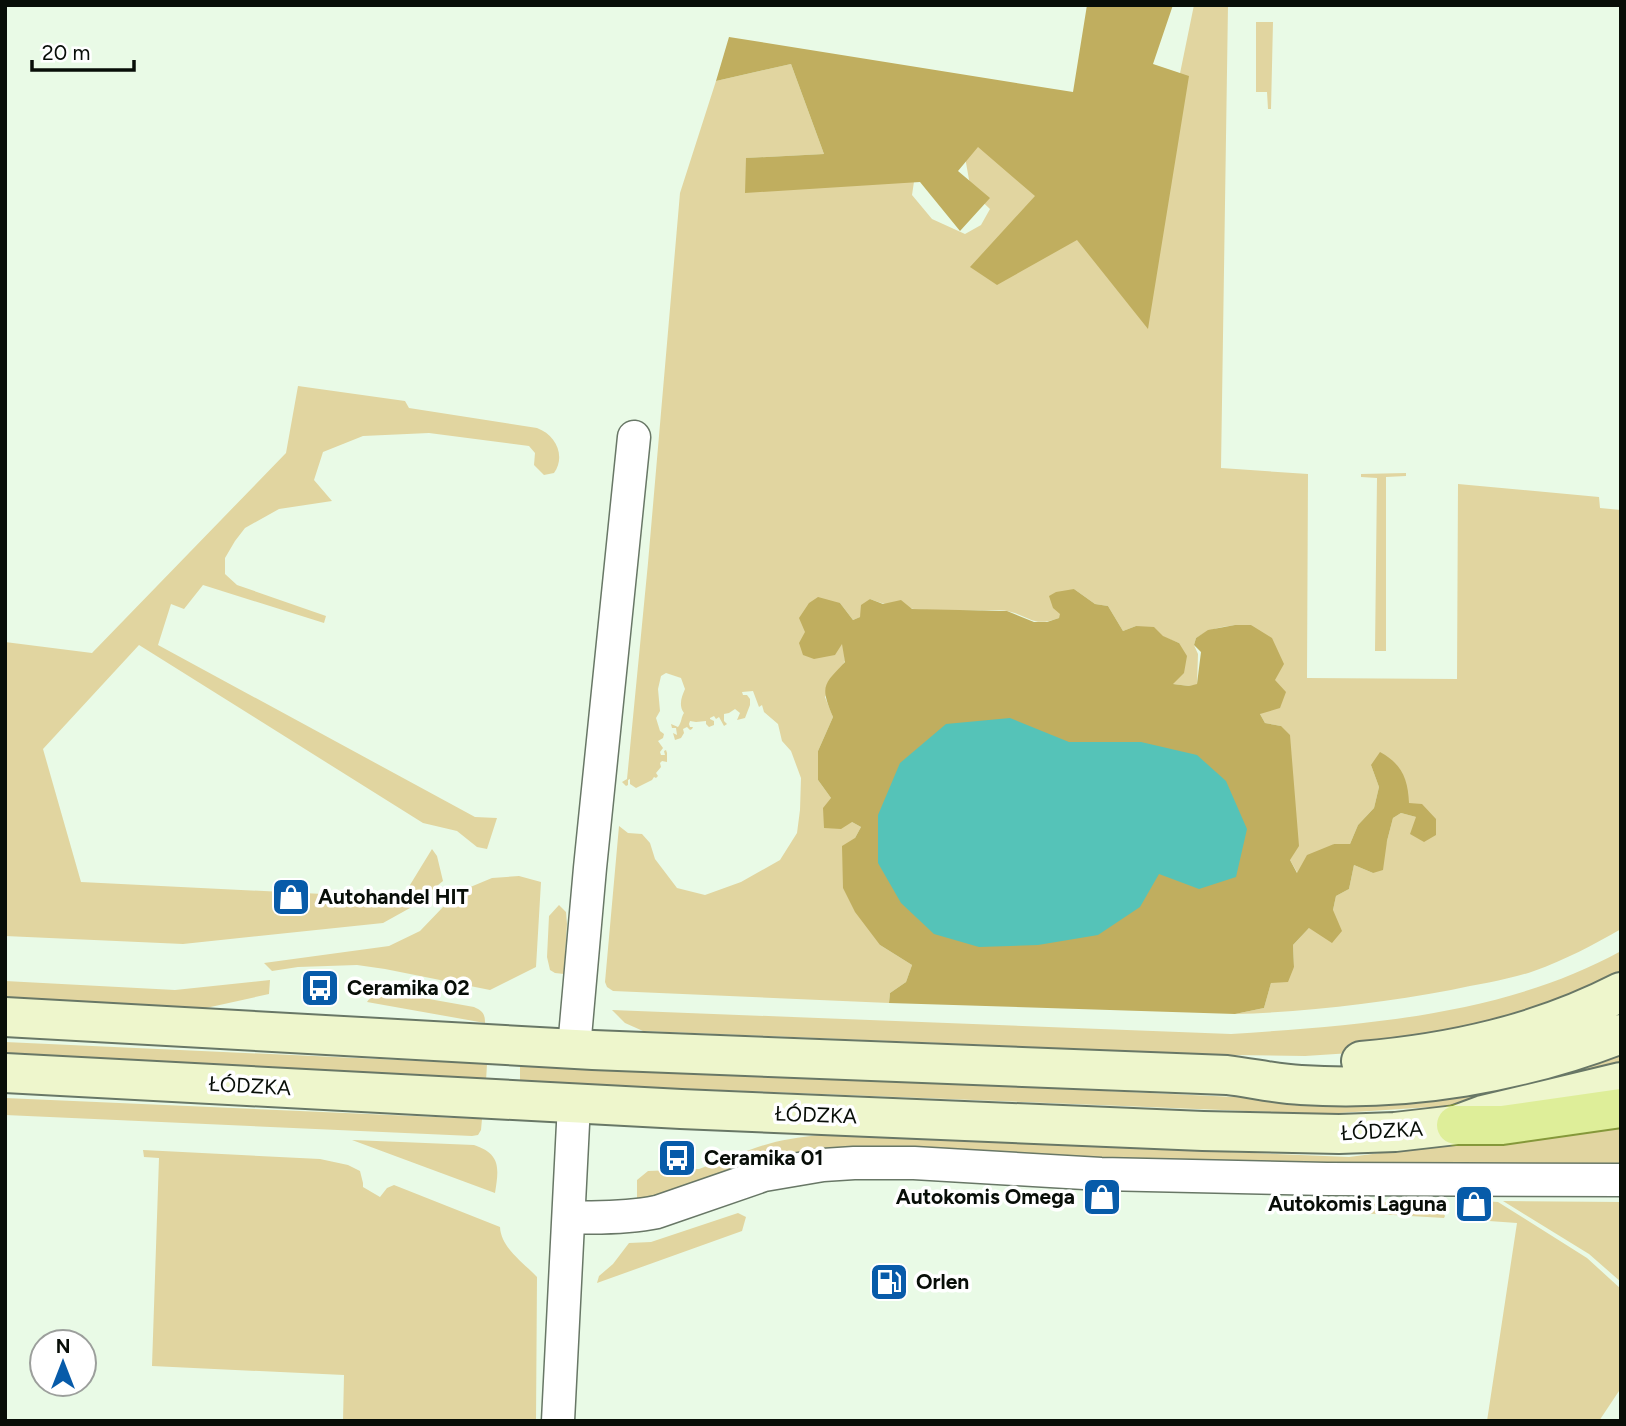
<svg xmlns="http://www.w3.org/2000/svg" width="1626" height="1426" viewBox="0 0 1626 1426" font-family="Figtree,sans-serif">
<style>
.green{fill:#e1d5a0}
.forest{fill:#c0ae5f}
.water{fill:#55c3b8}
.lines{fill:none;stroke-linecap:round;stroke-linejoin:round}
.street-casing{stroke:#687766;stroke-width:35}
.secondary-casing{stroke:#687766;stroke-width:42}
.primary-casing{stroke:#85983a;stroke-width:42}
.street{stroke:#fff;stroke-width:32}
.secondary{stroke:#eef6cc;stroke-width:38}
.primary{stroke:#deee99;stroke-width:38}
.labels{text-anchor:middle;stroke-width:7;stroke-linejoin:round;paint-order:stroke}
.poi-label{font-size:21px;font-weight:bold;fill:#080e08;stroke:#fff;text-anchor:start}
.street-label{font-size:21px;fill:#080e08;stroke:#fff}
</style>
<rect width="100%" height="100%" fill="#e9fae6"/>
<!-- green -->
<path class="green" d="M1194 5H1228L1221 468 1308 474 1307 678 1457 679 1458 484 1599 497 1600 508 1621 510V929C1593 945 1565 960 1534 971 1508 980 1479 984 1451 990 1380 1003 1308 1012 1235 1014L1264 1008 1271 983 1294 967 1293 945 1309 928 1333 910 1336 896 1349 889 1354 865 1373 873 1387 841 1393 818 1401 813 1416 817 1436 835 1409 803 1371 765 1379 787 1374 808 1358 825 1350 844H1334L1298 874 1290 860 1281 726 1265 723 1260 714 1275 680 1251 625C1230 625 1214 626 1196 638L1194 645 1198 654 1197 685 1189 686 1173 684 1179 643 1136 626 1123 631 1108 606 1095 604 1074 589 1059 618C1032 628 1031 616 1007 611 998 609 988 611 979 610 943 610 904 613 870 599L860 617 853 620 840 603 845 661 825 697 833 717 818 751V780L831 798 852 822 861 827 855 838 880 945 912 965 906 982 890 993 889 1003 613 991 607 987 605 982 619 826 628 833 642 834 650 843 655 859 677 888 705 895 741 882 780 860 797 833 800 810 801 778 791 751 782 741 778 724 764 712 762 705 759 707 753 691 742 692 743 695H747L750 699V705L745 718 737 720 740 713 735 709 729 713 724 714V721L727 724 724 726 719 717 716 719 714 716 710 718V719L714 721V725L709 727 706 724V721L696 722 690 721 689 724 690 727H693L692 729 690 730 687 727 683 729 684 733 681 738 675 740 673 733 677 735 676 728H672L671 724 678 727C682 722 681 717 684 713 678 705 682 696 685 689L681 678 666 673 661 676 658 689 660 711 656 718 660 731 664 734 663 738 658 741 663 748 660 752 661 755H665L664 751 666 750 667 753V762L662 761 660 763 661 767 656 773 658 776 656 778 654 777 652 780 636 788 630 784V779L628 780V785L626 786 622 782 627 779 648 563 680 193 716 81 791 64 824 154 747 158 915 175 912 195 932 219 965 234 981 225 990 209 971 191 965 157 977 136 1168 132Z
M1256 22H1273L1271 109H1268L1267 92H1256Z
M298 386 405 401 409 408 537 428C556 435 566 456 554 473L544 475 534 465 535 453 529 446 429 433 363 436 323 452 314 480 332 501 279 509 245 528 235 541 225 558V574L237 585 326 616 324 623 203 585 184 609 171 604 158 645 475 817 497 818 487 849 477 847 457 831 423 823 139 645 43 749 81 882 402 898 432 849 437 856 443 881 410 908 383 923 183 944 5 936V642L92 653 286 453Z
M1406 473V476L1386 477V651H1375L1377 478 1361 477V474Z
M519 876 541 882 536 967 490 990 385 969 357 965 298 967 272 971 264 963 389 946 420 931 444 906 468 888 492 878Z
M559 905 566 912 567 924 564 974 555 973 550 970 547 957 549 916Z
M1621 951V981L1565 1007 1382 1051 1305 1056 1230 1055 643 1031 625 1023 612 1010 1231 1034C1362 1025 1503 1016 1621 951Z
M270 980 269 994 206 1008 5 998V981L175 990Z
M384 991 474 1007C483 1011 485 1014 485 1023L367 1002 372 995Z
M5 1042 487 1064 486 1081 5 1058Z
M1621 1048V1069L1562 1086 1447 1106 1324 1114 520 1082V1064L1323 1101Z
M5 1098 482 1119 481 1130 478 1135 472 1136 5 1115Z
M1621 1122V1169L1279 1167 822 1150C794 1152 767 1157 741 1167L733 1157C763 1143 788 1138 821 1135L1349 1157Z
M352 1140 474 1145C501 1154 499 1168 495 1193Z
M143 1150 320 1159 348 1165 360 1171 363 1183V1187L380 1197 387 1188 394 1185 500 1227C501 1248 523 1262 537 1277L536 1421H343L344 1375 152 1366 159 1158 144 1157Z
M725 1159 732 1171 676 1191 637 1199V1180L648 1171 699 1169Z
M1483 1201 1498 1202 1587 1258 1621 1289V1388L1599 1421H1487L1517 1223 1475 1220Z
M1503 1201 1621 1202V1282L1589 1254Z
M1325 1202H1438L1445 1216 1444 1218 1325 1211Z
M738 1213 746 1217 742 1231 597 1283 599 1276 613 1264 629 1243 651 1242Z"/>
<!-- forest -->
<path class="forest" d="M1087 5H1173L1153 64 1189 76 1148 329 1077 240 997 285 970 267 1035 196 978 147 958 171 990 198 960 231 920 182 745 193 746 158 824 154 791 64 716 81 729 37 1073 92Z
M1074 589 1095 604 1108 606 1123 631 1136 626 1154 627 1163 636 1179 643 1187 656 1184 673 1173 684 1189 686 1197 684 1201 652 1194 645 1196 638 1208 630 1235 625H1251L1272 638 1284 664 1275 680 1286 692 1280 708 1260 714 1265 723 1281 726 1290 735 1299 846 1290 860 1297 873 1307 855 1334 844H1350L1358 825 1374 808 1379 787 1371 765 1380 752C1402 764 1408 779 1409 803L1422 804 1436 819V835L1424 842 1410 834 1416 817 1401 813 1393 818 1387 841 1383 870 1373 873 1354 865 1349 889 1336 896 1333 910 1342 931 1332 943 1309 928 1293 945 1294 967 1288 982 1271 983 1264 1008 1235 1014 889 1003 890 993 906 982 912 965 880 945 855 912 843 888 842 846 855 838 861 827 852 822 841 829 824 828 823 808 831 798 818 780V751L833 717C820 686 823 685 845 662L842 644 835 655 814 659 803 655 799 643 805 632 799 618 809 603 818 597 840 603 853 620 860 617 861 605 870 599 883 604 901 600 912 609 1007 611 1034 622H1047L1059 618 1060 614 1053 608 1049 596 1056 592Z"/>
<!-- water -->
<path class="water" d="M1010 718 1069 742H1141L1197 755 1226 781 1247 829 1236 877 1199 889 1159 874 1140 907 1098 935 1038 945 979 947 934 934 901 903 878 863V815L900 763 946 724Z"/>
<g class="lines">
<defs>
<path id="street" d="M574 1048 590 868 634 437
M569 1217C599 1218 628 1218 657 1212L764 1175 823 1165 854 1163H914L1101 1174 1327 1179 1621 1180
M558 1421 574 1104"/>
<path id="secondary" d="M5 1017 593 1050 1227 1075C1252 1078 1277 1084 1301 1085 1410 1092 1520 1073 1621 1034
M1361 1061C1452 1053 1539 1034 1621 992
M5 1073 681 1109 1203 1131 1339 1134 1395 1132 1456 1125 1483 1115 1621 1082"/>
<path id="primary" d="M1456 1125H1502L1621 1108"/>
</defs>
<!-- street casing -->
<use href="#street" class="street-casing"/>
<!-- secondary casing -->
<use href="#secondary" class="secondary-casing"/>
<!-- primary casing -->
<use href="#primary" class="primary-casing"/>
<!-- street -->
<use href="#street" class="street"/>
<!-- secondary -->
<use href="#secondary" class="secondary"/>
<!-- primary -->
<use href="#primary" class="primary"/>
</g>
<!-- icons -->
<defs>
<symbol id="shop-square" viewBox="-11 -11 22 22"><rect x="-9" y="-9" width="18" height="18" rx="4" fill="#075ba9" stroke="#fff"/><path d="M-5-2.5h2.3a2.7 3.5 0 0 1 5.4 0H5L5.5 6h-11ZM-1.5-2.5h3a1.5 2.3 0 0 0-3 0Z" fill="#fff"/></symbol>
<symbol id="bus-square" viewBox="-11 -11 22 22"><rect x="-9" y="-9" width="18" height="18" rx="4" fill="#075ba9" stroke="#fff"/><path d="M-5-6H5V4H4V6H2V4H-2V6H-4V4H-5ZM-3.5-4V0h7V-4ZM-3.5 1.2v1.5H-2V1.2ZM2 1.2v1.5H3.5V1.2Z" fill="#fff"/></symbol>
<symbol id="fuel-square" viewBox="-11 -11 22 22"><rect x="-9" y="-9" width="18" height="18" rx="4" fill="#075ba9" stroke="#fff"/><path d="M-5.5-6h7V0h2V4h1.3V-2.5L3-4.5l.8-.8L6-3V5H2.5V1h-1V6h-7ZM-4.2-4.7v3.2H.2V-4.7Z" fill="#fff"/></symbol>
</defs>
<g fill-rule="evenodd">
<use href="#shop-square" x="269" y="875" width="44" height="44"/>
<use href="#bus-square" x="298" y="966" width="44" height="44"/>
<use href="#bus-square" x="655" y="1136" width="44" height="44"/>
<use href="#shop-square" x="1080" y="1175" width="44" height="44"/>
<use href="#shop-square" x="1452" y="1182" width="44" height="44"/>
<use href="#fuel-square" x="867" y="1260" width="44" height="44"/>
</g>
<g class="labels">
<!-- poi labels -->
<g class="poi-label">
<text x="318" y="904">Autohandel HIT</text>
<text x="347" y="995">Ceramika 02</text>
<text x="704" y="1165">Ceramika 01</text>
<text x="1075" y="1204" text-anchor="end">Autokomis Omega</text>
<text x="1447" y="1211" text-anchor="end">Autokomis Laguna</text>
<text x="916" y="1289">Orlen</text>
</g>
<!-- street labels -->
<g class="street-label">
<text transform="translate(250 1086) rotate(3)" y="7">ŁÓDZKA</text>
<text transform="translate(816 1115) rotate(2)" y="7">ŁÓDZKA</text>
<text transform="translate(1382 1131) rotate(-3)" y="7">ŁÓDZKA</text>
</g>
</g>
<!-- border -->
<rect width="1626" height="1426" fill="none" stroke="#080e08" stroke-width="14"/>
<!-- north arrow -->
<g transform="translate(63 1363)"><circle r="33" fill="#ffffff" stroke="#9c9f9c" stroke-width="2"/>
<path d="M0-5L12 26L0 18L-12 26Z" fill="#075ba9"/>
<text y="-10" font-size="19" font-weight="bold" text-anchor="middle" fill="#080e08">N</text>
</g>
<!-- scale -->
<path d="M32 60v10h102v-10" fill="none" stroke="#080e08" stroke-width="3.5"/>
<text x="42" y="60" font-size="21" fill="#080e08" stroke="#ffffff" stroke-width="5" paint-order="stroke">20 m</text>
</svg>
